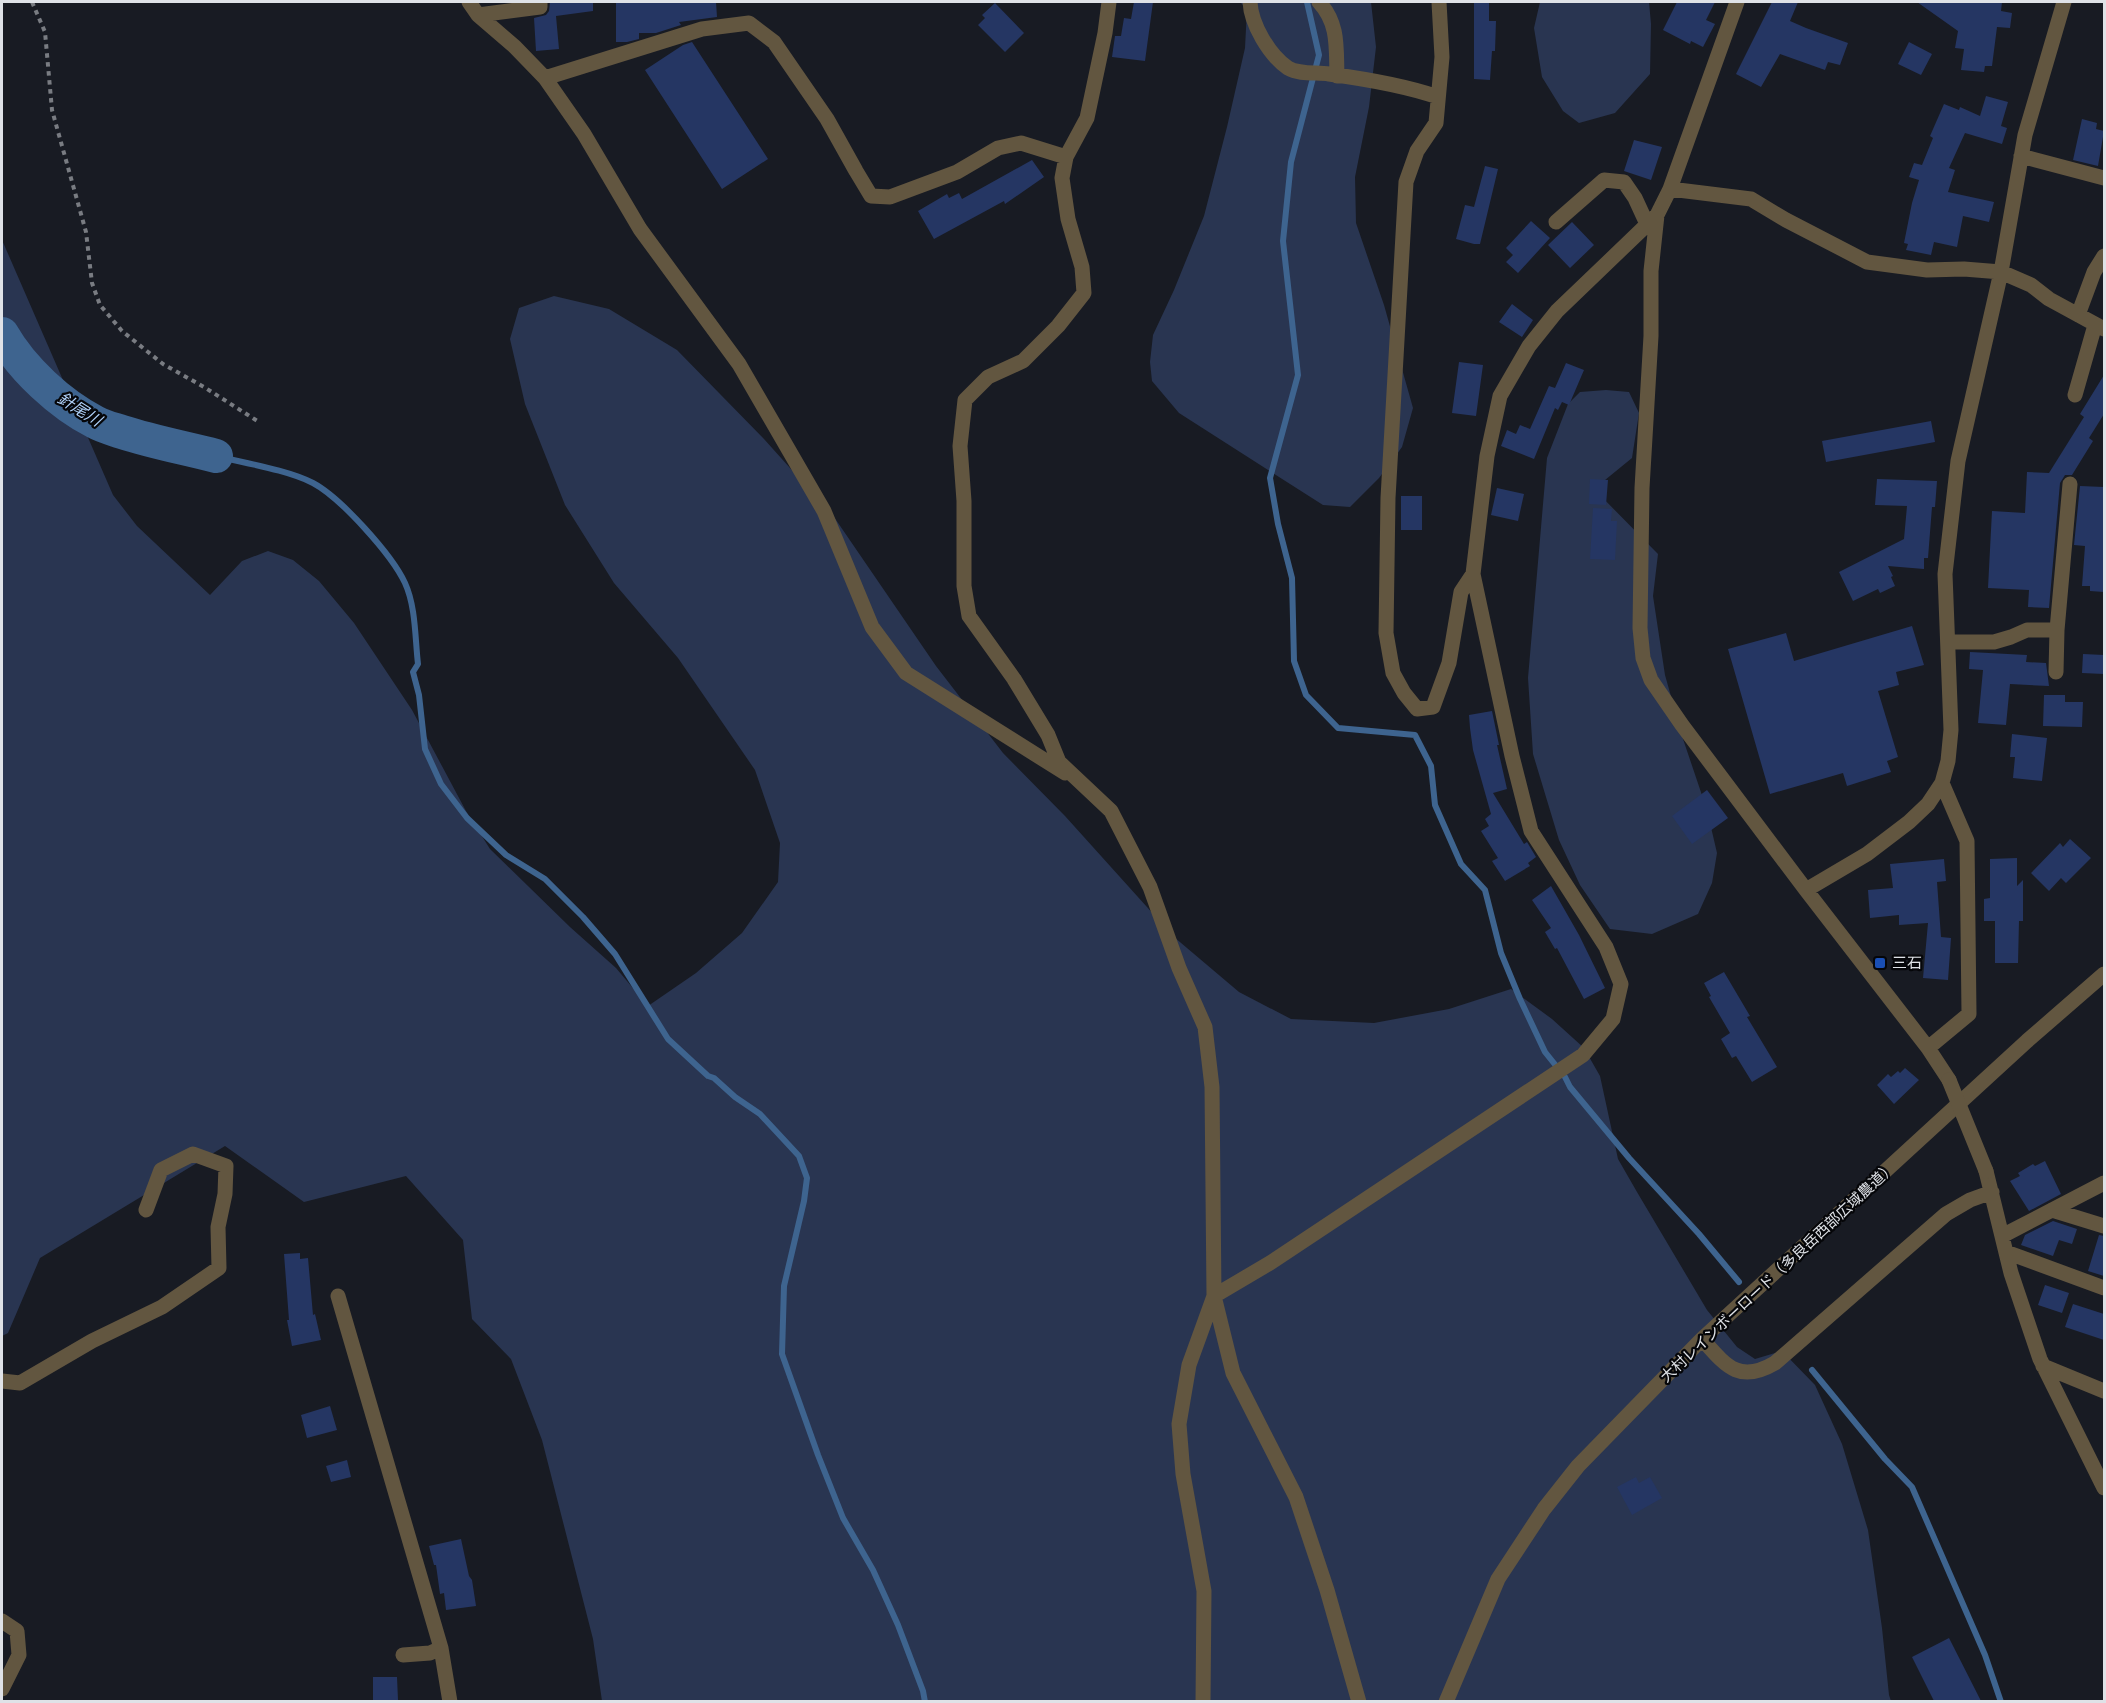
<svg xmlns="http://www.w3.org/2000/svg" width="2106" height="1703" viewBox="0 0 2106 1703" font-family="'Fira Sans','Noto Sans JP',sans-serif">
<style>
.green{fill:#293551}
.lines{fill:none;stroke-linecap:round;stroke-linejoin:round}
.stream{stroke:#3e648f;stroke-width:6}
.river{stroke:#3e648f;stroke-width:34}
.building{fill:#253663}
.path{stroke:#797c82;stroke-width:4;stroke-dasharray:4.5 4.5;stroke-linecap:butt}
.minor{stroke:#625640;stroke-width:15}
.minor-bridge{stroke:#625640;stroke-width:15}
.transit-dot{fill:#1a4fb4;stroke:#050609;stroke-width:2}
.labels{text-anchor:middle;stroke-width:4.5;stroke-linejoin:round;paint-order:stroke}
.poi-label{font-size:15px;fill:#dfe2e7;stroke:#050609;text-anchor:start}
.street-label{font-size:15px;fill:#dfe2e7;stroke:#050609}
.water-label{font-size:16px;font-style:italic;fill:#afd1f9;stroke:#050609}
</style>
<rect width="100%" height="100%" fill="#181b23"/>
<!-- green -->
<path class="green" d="M1240 2H1371L1376 47 1369 107 1355 177 1356 223 1384 305 1413 408 1402 447 1379 478 1350 507 1323 505 1179 413 1152 381 1150 362 1153 335 1174 290 1204 216 1227 127 1245 48 1247 9Z
M1540 2H1649L1651 24 1650 74 1615 113 1579 123 1563 111 1542 77 1534 28Z
M2 240 113 495 137 526 210 595 242 561 268 551 293 560 319 581 354 623 412 710 466 811 490 849 570 927 616 968 648 1006 696 973 742 933 778 882 780 843 755 770 678 658 614 583 565 505 525 404 510 339 519 308 554 296 609 309 677 350 764 439 834 517 936 666 1003 753 1065 816 1174 937 1239 992 1291 1019 1374 1023 1449 1009 1511 989 1552 1019 1584 1048 1600 1076 1618 1159 1637 1192 1707 1310 1737 1347 1755 1359 1782 1351 1815 1385 1842 1444 1868 1530 1882 1628 1889 1695 1891 1701H602L593 1639 542 1440 511 1359 472 1319 463 1240 406 1176 304 1202 225 1146 40 1258 8 1333 2 1336Z
M1606 390 1629 392 1639 413 1632 458 1594 489 1658 554 1653 596 1665 675 1683 739 1707 810 1717 853 1712 883 1698 914 1652 934 1610 929 1580 885 1559 840 1533 754 1528 678 1547 458 1568 404 1580 392Z"/>
<g class="lines">
<!-- stream -->
<path class="stream" d="M1307 2 1319 55 1291 162 1283 241 1298 375 1270 478 1278 524 1292 578 1294 661 1306 695 1338 728 1415 735 1431 766 1435 805 1461 864 1485 890 1501 953 1520 999 1545 1052 1565 1077 1570 1087 1629 1158 1699 1234 1739 1282
M216 456C244 463 288 470 313 483 341 498 392 555 405 583 416 607 415 639 418 664L413 672 419 695 425 749 441 784 467 818 506 855 545 879 583 917 615 954 668 1039 708 1076 714 1078 735 1097 760 1114 799 1156 807 1178 804 1201 784 1286 782 1354 818 1455 843 1518 873 1570 898 1625 923 1691 925 1702
M1812 1370 1885 1459 1912 1487 1985 1655 2001 1702"/>
<!-- river -->
<path class="river" d="M2 334C22 369 60 404 95 422 104 427 113 429 122 432 153 442 185 448 216 456"/>
</g>
<!-- building -->
<path class="building" d="M550 2H593V11L556 16 559 49 536 51 534 18 546 15 549 11Z
M616 2H716L717 17 679 22 681 25 656 33H639V39L627 42H616Z
M1134 2H1153L1145 61 1112 57 1115 36H1121L1124 18 1131 19Z
M1474 2H1489V21H1496L1495 51H1492L1490 80 1474 79Z
M1677 2H1715L1706 20 1715 24 1703 47 1691 41 1690 44 1663 30Z
M1772 2H1798L1790 21 1806 28 1848 43 1840 65 1828 62 1825 70 1780 54 1761 87 1736 74Z
M1917 2H2002L2001 11 2012 13 2010 28 1997 27 1992 66H1985L1984 72 1961 70 1964 49 1955 48 1958 31Z
M995 3 1024 33 1005 52 978 25 985 18 982 15Z
M692 42 768 159 722 189 645 70 683 45Z
M1909 42 1932 54 1921 75 1898 64Z
M1986 96 2008 102 2001 126 2007 128 2002 144 1965 133 1949 168 1955 170 1948 192 1994 202 1989 222 1963 216 1957 247 1934 242 1931 255 1906 250 1908 244 1904 243 1912 203 1919 180 1909 177 1914 163 1922 165 1933 138 1930 136 1944 104 1959 110 1960 107 1980 116Z
M2082 119 2097 123 2096 129 2104 131 2098 166 2073 160Z
M1634 140 1662 147 1651 180 1624 171Z
M1032 160 1044 177 1005 204 1004 201 934 239 918 211 947 194 949 198 959 193 962 199Z
M1485 166 1498 169 1480 244H1474L1456 239 1465 205 1474 207Z
M1531 221 1550 238 1518 273 1506 262 1513 255 1506 248Z
M1572 222 1594 245 1570 268 1548 245Z
M1512 304 1533 320 1522 337 1499 322Z
M1459 362 1483 365 1476 416 1452 413Z
M1566 363 1584 370 1569 405 1562 402 1558 410 1555 408 1534 459 1501 446 1507 430 1516 434 1520 425 1530 429 1549 386 1555 388Z
M2104 375V414L2089 438 2093 441 2072 475H2065L2060 483 2049 608 2028 607 2029 590 1988 588 1992 511 2025 513 2027 472 2049 473 2084 417 2080 414Z
M1931 421 1935 442 1826 462 1822 441Z
M1590 479 1608 480 1606 505 1589 504Z
M1877 479 1937 481 1935 507H1932L1928 558H1924V569L1888 566 1893 576 1891 577 1895 586 1880 593 1878 589 1853 601 1839 572 1904 539 1907 506 1875 505Z
M2080 486 2104 487V592L2090 591V586H2082L2085 546 2074 545Z
M1497 488 1524 494 1518 521 1491 515Z
M1401 496H1422V530H1401Z
M1593 508 1612 509 1611 521H1617L1615 560 1590 559Z
M1912 626 1924 665 1896 672 1899 685 1878 691 1898 757 1887 761 1891 772 1847 786 1843 773 1770 794 1728 649 1786 633 1794 661Z
M1970 652 2027 655 2026 662 2046 663 2049 686 2010 684 2006 725 1978 723 1983 670 1969 669Z
M2083 654 2104 655V674L2082 673Z
M2044 695H2065V702H2083L2082 727 2043 726Z
M1492 711 1499 745H1497L1507 789 1493 793 1524 844 1527 842 1536 857 1528 863 1530 866 1505 881 1492 861 1498 858 1481 831 1489 826 1485 819 1491 814 1473 750 1470 728 1469 715Z
M2012 734 2047 738 2042 781 2013 778 2015 757H2010Z
M1707 790 1728 818 1692 844 1672 816Z
M2070 839 2091 858 2066 883 2061 878 2049 891 2031 873 2060 843 2063 847Z
M2017 858V886L2023 880V921H2019L2018 963H1995V921H1984V899L1990 898V859Z
M1944 859 1946 881 1937 882 1941 937 1951 938 1948 980 1923 978 1928 923 1899 925V915L1870 918 1868 890 1893 888 1890 864Z
M1551 886 1579 935 1605 988 1584 999 1557 948 1555 949 1545 932 1551 928 1532 900Z
M1724 972 1750 1016 1747 1017 1777 1067 1752 1082 1736 1056 1732 1058 1721 1039 1730 1033 1709 997 1711 996 1704 983Z
M1905 1068 1919 1080 1894 1104 1877 1085 1888 1074 1891 1077 1898 1071 1900 1073Z
M2045 1161 2061 1194 2029 1211 2010 1181 2020 1176 2018 1173 2033 1164 2035 1166Z
M2053 1221 2077 1229 2072 1244 2059 1240 2053 1256 2021 1245 2025 1235Z
M2099 1235 2104 1236V1276L2088 1271Z
M300 1253V1259L308 1258 313 1315 315 1314 321 1340 292 1346 287 1320H289L284 1254Z
M2045 1285 2069 1293 2062 1313 2038 1305Z
M2073 1304 2104 1314V1340L2065 1327Z
M330 1406 337 1430 307 1438 301 1415Z
M347 1460 351 1477 331 1482 326 1466Z
M1636 1477 1639 1483 1650 1477 1662 1498 1632 1515 1617 1487Z
M461 1539 469 1576 472 1580 476 1606 446 1610 444 1593 440 1594 436 1565H434L429 1546Z
M1949 1638 1981 1701H1934L1912 1657Z
M373 1677H397L398 1700 373 1701Z"/>
<g class="lines">
<!-- path -->
<path class="path" d="M32 2 45 32 52 110 86 232 92 283 100 305 122 331 163 364 204 387 259 422"/>
<!-- minor -->
<path class="minor" d="M469 2 478 15 515 47 545 78 584 134 640 229 739 364 824 511 872 627 906 673 1065 773
M1109 2 1105 33 1087 118 1066 157 1062 178 1068 219 1082 267 1084 293 1058 326 1023 361 988 377 965 400 960 446 964 501V586L969 616 1014 679 1048 735 1059 762 1111 811 1150 887 1179 968 1205 1027 1212 1087 1214 1296 1233 1373 1296 1497 1327 1590 1359 1702
M1250 2C1251 24 1269 55 1288 68 1300 75 1317 72 1329 74 1366 79 1403 85 1438 97
M1319 2C1339 24 1336 47 1337 76
M1439 2 1442 57 1436 123 1417 151 1406 182 1388 498 1386 633 1393 673 1404 693 1417 709 1433 707 1449 663 1461 592 1473 574
M1737 2 1670 189 1657 215 1651 271V336L1642 488 1640 628 1643 658 1651 680 1682 725 1806 890 1928 1048 1949 1080
M478 15 540 7V2
M545 78 702 29 749 23 774 42 827 119 856 171 871 196 890 197 957 172 998 148 1021 143 1066 157
M2021 156 2104 178
M1670 189 1751 199 1786 220 1867 262 1927 270 1964 269 2001 272 2031 285 2049 299 2104 329
M1556 222 1604 180 1624 182 1635 198 1647 224
M2078 315 2094 272 2104 256
M2075 395 2095 325
M2057 630 2070 484
M1948 642H1994L2011 637 2027 630H2057L2056 672
M1806 890 1867 854 1909 822 1928 804 1942 783 1948 761 1951 730 1945 574 1958 461 2001 272 2025 135 2064 2
M1928 1048 1969 1014 1967 841 1942 783
M1986 1171 2011 1273 2040 1359 2104 1488
M2052 1210 2104 1226
M2002 1236 2104 1183
M2006 1252 2104 1288
M338 1296 441 1648 450 1702
M1702 1339C1726 1366 1739 1384 1775 1363L1946 1214 1970 1200 1992 1192
M2043 1366 2104 1391
M2 1381 20 1383 92 1341 162 1307 219 1268 218 1227 225 1194 226 1166 193 1154 161 1170 146 1210
M2 1621 17 1631 19 1655 2 1689
M403 1655 430 1653 441 1648
M1203 1702 1204 1591 1183 1474 1179 1424 1189 1365 1214 1296 1270 1263 1583 1055 1613 1019 1621 984 1606 947 1531 831 1512 756 1473 574 1487 456 1500 396 1529 346 1557 311 1657 215
M1446 1702 1498 1579 1544 1509 1578 1466 1702 1339 2027 1041 2104 974"/>
<!-- minor-bridge -->
<path class="minor-bridge" d="M1949 1080 1986 1171"/>
</g>
<!-- markers -->
<rect class="transit-dot" x="1874" y="957" width="12" height="12" rx="3"/>
<g class="labels">
<!-- poi labels -->
<g class="poi-label">
<text x="1892" y="968">三石</text>
</g>
<!-- street labels -->
<g class="street-label">
<text transform="translate(1778 1272) rotate(-43)" y="5">大村レインボーロード（多良岳西部広域農道）</text>
</g>
<!-- water labels -->
<g class="water-label">
<text transform="translate(80 409) rotate(32)" y="6">針尾川</text>
</g>
</g>
<!-- border -->
<rect width="2106" height="1703" fill="none" stroke="#dfe2e7" stroke-width="6"/>
</svg>
